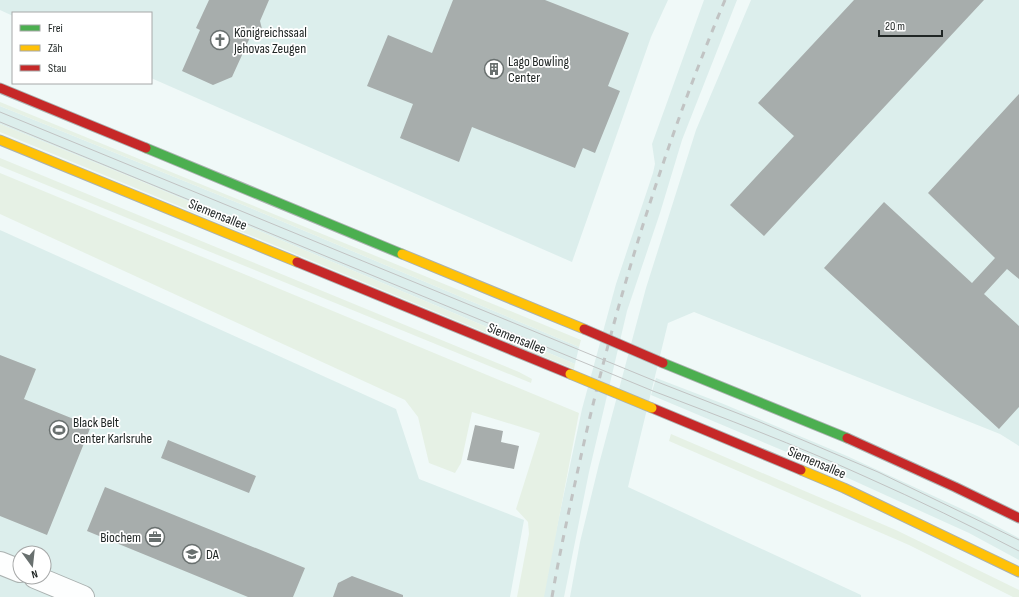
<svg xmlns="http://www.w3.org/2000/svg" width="1019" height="597" viewBox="0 0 1019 597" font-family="'Sofia Sans Condensed',sans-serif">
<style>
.built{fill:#dceeec;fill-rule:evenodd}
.green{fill:#e6f1e5}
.building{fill:#a7adac}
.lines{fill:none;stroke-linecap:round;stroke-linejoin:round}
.street-casing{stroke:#aab1b0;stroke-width:24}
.fast-casing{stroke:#aab1b0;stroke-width:11}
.slow-casing{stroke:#aab1b0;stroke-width:11}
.jam-casing{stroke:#aab1b0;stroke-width:11}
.street{stroke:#fdfefe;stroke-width:22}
.fast{stroke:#4caf50;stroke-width:9}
.slow{stroke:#ffc107;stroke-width:9}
.jam{stroke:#c62828;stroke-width:9}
.tram{stroke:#c1c3c3;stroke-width:1}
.rail{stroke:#c1c3c3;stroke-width:3;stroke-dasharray:7 7;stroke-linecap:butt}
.slow-bridge-casing{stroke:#aab1b0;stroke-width:11;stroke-linecap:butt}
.jam-bridge-casing{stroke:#aab1b0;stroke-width:11;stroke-linecap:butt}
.slow-bridge{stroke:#ffc107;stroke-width:9}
.jam-bridge{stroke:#c62828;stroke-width:9}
.labels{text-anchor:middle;stroke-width:3.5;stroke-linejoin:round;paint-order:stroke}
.poi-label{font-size:14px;fill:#202625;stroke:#fff;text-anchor:start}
.street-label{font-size:14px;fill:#202625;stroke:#fff}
</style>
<rect width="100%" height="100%" fill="#f0f9f8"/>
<!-- built -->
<path class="built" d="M0 0H668L651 37 572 262 151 78V13H13V16L0 10Z
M704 0H737L682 140 660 213 627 311 589 472 564 597H542L582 409 616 284 653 173 655 164 652 144Z
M751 0H1019V446L1000 434 694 312 668 323 628 487 861 595V597H570L580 542 599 464 646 288 696 130Z
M0 106 253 209 579 347 575 364 138 180 0 124Z
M0 230 396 409 419 479 524 520 510 597H0ZM20 553H44V577H20Z
M656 378 721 403 847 456 977 516 1019 538V560L969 533 839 474 651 395Z"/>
<!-- green -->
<path class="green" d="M0 102 581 340 579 347 253 209 0 106Z
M0 124 138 180 575 364 574 369 0 132Z
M0 158 519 372 532 379 531 383 0 166Z
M0 173 579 413 544 597H517L529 534 528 522 516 509 540 433 472 412 461 463 455 473 429 463 418 417 405 400 0 214Z
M671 434 896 530 1019 590V597H1013L909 545 669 441Z"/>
<!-- building -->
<path class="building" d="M209 0H269L260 21 262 29 252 33 232 77 213 85 182 71 200 30 196 28Z
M453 0H545L629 33 608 86 620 91 595 153 583 148 575 168 472 127 459 162 400 138 413 104 367 86 388 35 432 53Z
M854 0H984L764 236 730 205 794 136 758 103Z
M1019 94V279L1007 269 984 294 1019 326V407L999 429 824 268 884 202 972 283 995 258 928 193Z
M0 355 36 369 24 399 91 426 47 535 0 516Z
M475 425 503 431 501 442 519 446 514 469 467 460Z
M168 440 256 476 249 493 161 458Z
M105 487 305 568 293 597H248L87 531Z
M352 576 403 595V597H333L338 583Z"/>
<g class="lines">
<defs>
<path id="street" d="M0 563 20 571
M35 577 83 597"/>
<path id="fast" d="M146 148 402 254
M663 363 847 438"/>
<path id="slow" d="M0 140 297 262
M402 254 584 329
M801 470 844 488 1019 572"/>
<path id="jam" d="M0 88 146 148
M297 262 570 374
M652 408 801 470
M847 438 955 487 1019 518"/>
</defs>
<!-- street casing -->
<use href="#street" class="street-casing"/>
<!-- fast casing -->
<use href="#fast" class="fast-casing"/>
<!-- slow casing -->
<use href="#slow" class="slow-casing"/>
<!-- jam casing -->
<use href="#jam" class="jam-casing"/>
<!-- street -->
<use href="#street" class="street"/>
<!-- fast -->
<use href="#fast" class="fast"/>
<!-- slow -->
<use href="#slow" class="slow"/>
<!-- jam -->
<use href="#jam" class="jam"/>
<!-- tram -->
<path class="tram" d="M0 112 655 381 760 422 878 472 1019 540
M0 122 653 391C724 418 796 445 866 477 918 500 969 525 1019 551"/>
<!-- rail -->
<path class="rail" d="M552 597C559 556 568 515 577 474 612 313 661 153 725 0"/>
<defs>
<path id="slow-bridge" d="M570 374 652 408"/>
<path id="jam-bridge" d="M584 329 663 363"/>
</defs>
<!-- slow-bridge casing -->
<use href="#slow-bridge" class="slow-bridge-casing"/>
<!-- jam-bridge casing -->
<use href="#jam-bridge" class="jam-bridge-casing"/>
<!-- slow-bridge -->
<use href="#slow-bridge" class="slow-bridge"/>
<!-- jam-bridge -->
<use href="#jam-bridge" class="jam-bridge"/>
</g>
<!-- icons -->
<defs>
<symbol id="church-ring" viewBox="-11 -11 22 22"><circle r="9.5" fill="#fff" stroke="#69706f" stroke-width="1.5"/><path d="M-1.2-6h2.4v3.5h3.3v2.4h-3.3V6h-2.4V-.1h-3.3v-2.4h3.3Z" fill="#69706f"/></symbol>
<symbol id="building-ring" viewBox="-11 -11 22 22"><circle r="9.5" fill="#fff" stroke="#69706f" stroke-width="1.5"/><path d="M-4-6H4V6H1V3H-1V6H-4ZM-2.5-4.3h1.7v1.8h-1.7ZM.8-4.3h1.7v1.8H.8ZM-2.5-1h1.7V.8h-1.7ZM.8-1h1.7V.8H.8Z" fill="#69706f"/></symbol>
<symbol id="stadium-ring" viewBox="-11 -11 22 22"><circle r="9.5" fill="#fff" stroke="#69706f" stroke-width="1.5"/><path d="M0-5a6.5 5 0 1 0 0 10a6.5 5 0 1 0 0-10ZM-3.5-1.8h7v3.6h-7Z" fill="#69706f"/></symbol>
<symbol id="office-ring" viewBox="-11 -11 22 22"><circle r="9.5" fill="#fff" stroke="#69706f" stroke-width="1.5"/><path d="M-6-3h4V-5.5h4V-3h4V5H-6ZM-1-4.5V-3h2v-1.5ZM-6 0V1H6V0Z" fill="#69706f"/></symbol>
<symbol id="university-ring" viewBox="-11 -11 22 22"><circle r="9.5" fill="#fff" stroke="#69706f" stroke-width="1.5"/><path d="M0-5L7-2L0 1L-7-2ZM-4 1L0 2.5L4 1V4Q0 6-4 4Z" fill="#69706f"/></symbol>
</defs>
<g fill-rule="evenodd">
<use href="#church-ring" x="209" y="29" width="22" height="22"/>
<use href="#building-ring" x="483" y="58" width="22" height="22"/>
<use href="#stadium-ring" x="48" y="419" width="22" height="22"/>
<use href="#office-ring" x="144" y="526" width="22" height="22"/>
<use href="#university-ring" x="181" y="543" width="22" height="22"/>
</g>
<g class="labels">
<!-- poi labels -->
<g class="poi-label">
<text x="234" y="37">Königreichssaal<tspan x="234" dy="16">Jehovas Zeugen</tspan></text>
<text x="508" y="66">Lago Bowling<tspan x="508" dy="16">Center</tspan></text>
<text x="73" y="427">Black Belt<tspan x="73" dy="16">Center Karlsruhe</tspan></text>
<text x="141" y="542" text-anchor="end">Biochem</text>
<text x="206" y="559">DA</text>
</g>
<!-- street labels -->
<g class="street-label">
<text transform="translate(218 214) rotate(22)" y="5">Siemensallee</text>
<text transform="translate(517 338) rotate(22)" y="5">Siemensallee</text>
<text transform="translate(817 462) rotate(23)" y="5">Siemensallee</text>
</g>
</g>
<!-- legend -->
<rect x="12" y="12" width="140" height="72" fill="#ffffff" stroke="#a6a8a8"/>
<rect x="20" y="25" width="20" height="6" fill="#4caf50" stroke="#a6a8a8"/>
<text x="48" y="32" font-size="12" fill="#202625">Frei</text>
<rect x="20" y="45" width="20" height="6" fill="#ffc107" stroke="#a6a8a8"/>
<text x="48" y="52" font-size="12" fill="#202625">Zäh</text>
<rect x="20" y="65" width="20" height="6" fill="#c62828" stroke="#a6a8a8"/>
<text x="48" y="72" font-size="12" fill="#202625">Stau</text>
<!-- north arrow -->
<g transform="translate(32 565) rotate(165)"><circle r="19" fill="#ffffff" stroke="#a6a8a8"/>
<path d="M0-3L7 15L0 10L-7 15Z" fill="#69706f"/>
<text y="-6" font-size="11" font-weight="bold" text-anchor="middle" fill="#202625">N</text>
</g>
<!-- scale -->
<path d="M879 30v6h63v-6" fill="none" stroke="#202625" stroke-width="2"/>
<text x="885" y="30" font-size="12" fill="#202625" stroke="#ffffff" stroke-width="3" paint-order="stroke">20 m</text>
</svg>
